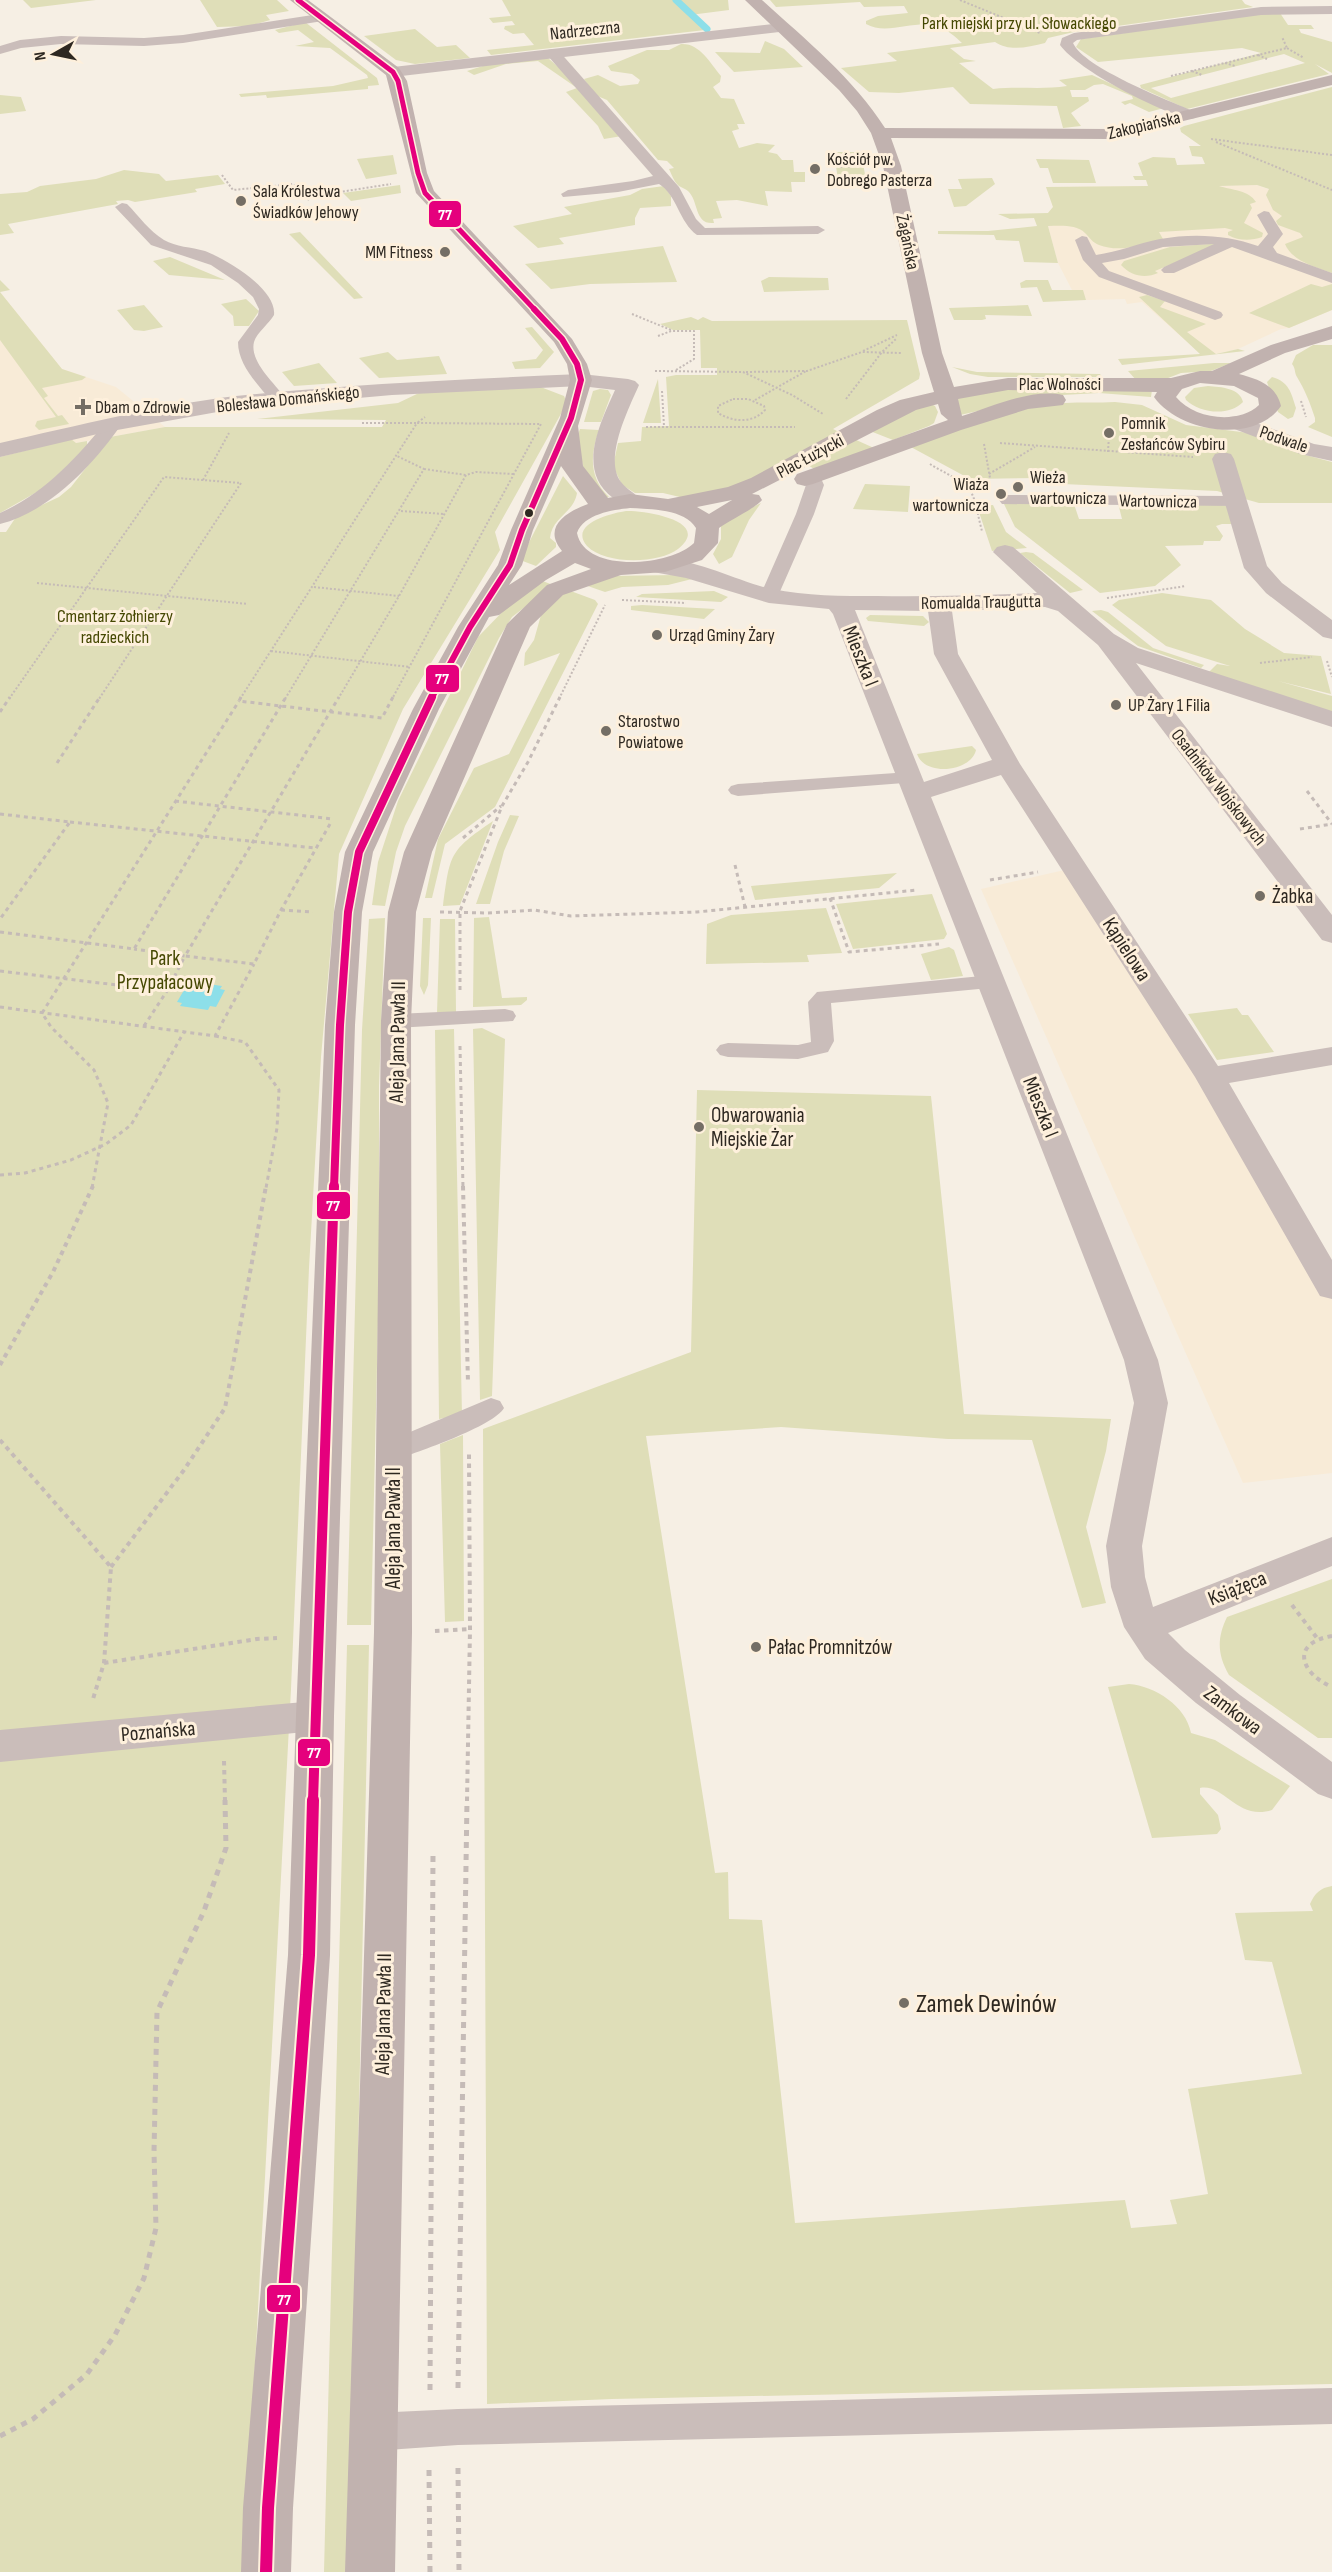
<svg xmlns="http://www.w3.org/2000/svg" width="1332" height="2572" viewBox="0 0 1332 2572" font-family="'Sofia Sans Condensed',sans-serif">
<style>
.built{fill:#f8ebd7}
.green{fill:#dfdeb8;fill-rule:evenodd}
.water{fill:#8ddfe9}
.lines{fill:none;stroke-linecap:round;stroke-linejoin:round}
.stream{stroke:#8ddfe9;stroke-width:7}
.path-far3{stroke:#c5bbb7;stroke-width:2;stroke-dasharray:2 2;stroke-linecap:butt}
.path-far2{stroke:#c5bbb7;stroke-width:3;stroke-dasharray:4 4;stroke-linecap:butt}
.path-far1{stroke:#c5bbb7;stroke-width:4;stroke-dasharray:4.5 4.5;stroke-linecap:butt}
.path{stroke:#c5bbb7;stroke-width:5;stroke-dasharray:6 6;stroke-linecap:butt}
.lane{fill:#cabdba;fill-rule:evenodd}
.street{fill:#cabdba;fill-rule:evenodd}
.secondary{fill:#c1b2af;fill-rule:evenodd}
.bus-1-far4-casing{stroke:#fef0dc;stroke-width:8}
.bus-1-far3-casing{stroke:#fef0dc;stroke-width:9}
.bus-1-far2-casing{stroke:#fef0dc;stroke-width:11}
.bus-1-far1-casing{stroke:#fef0dc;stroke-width:14}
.bus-1-casing{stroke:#fef0dc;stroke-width:16}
.bus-1-far4{stroke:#e5007d;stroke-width:5}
.bus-1-far3{stroke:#e5007d;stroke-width:6}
.bus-1-far2{stroke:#e5007d;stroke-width:8}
.bus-1-far1{stroke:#e5007d;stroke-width:10}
.bus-1{stroke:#e5007d;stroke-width:12}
.poi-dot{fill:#746e65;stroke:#fef0dc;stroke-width:2}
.bus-dot{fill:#2e2821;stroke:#fef0dc;stroke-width:2}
.labels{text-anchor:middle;stroke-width:6;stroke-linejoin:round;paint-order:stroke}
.far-park-label{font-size:18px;fill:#454802;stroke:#fef0dc}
.far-street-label{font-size:18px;fill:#2e2821;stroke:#fef0dc}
.far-poi-label{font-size:18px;fill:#2e2821;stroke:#fef0dc;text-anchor:start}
.street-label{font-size:21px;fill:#2e2821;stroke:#fef0dc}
.poi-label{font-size:21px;fill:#2e2821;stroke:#fef0dc;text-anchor:start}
.park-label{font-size:21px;fill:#454802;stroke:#fef0dc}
.near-poi-label{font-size:26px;fill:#2e2821;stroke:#fef0dc;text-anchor:start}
.line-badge{stroke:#fef0dc;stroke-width:2}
.badge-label{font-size:16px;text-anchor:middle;font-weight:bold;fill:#fff}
</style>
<rect width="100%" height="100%" fill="#f6efe4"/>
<!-- built -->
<path class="built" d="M1257 185 1332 213V310L1289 328 1281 329 1238 349 1216 354H1201L1142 302 1127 304 1125 299 1086 300 1082 290H1072L1058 263 1048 226V213L1053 207 1046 187Z
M0 292 62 369 116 387 165 427 76 443 0 507Z
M1069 869 1332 1290V1473L1243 1483 981 889Z"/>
<!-- green -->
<path class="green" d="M23 0H96L31 8Z
M200 0H277L289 11 266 15 270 20 250 26 217 27Z
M502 0H728L729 10 690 15 705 30 491 55 487 50 534 45 524 33 513 34 504 29 505 26 515 25 512 21 493 23 489 18 511 16Z
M770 0H1242L1245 4 1253 7 1074 32 1048 38 1045 43C1028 47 1010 52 995 42L950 48 964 59 976 61 959 63 993 89C1018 86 1042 90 1067 86L1059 80 1092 75 1164 108 1149 112 1130 103 1125 105 1121 102 1133 99 1132 96 1103 84 1094 85 1085 90H1070L1072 97H1088L1089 101 1071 113 1081 126 1063 128 1057 106 970 104 953 87 899 93 869 92 841 68 897 61 887 53 962 43C956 37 946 29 938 26 915 19 887 36 866 24V21L878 16 908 13 904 6 864 7 860 2 776 7Z
M1280 13 1288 25H1311L1314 29H1299L1301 33 1332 42V73L1315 64 1329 74 1187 109 1141 88 1140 85 1261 53 1242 48 1098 62 1076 47 1081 39 1261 14ZM1284 54 1305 63 1171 98 1151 88Z
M305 22 377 78 379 85 368 86V89L267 98 266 95 241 97 239 94 333 86 368 78 367 75 330 48 295 46 314 42 298 30 279 33 275 30Z
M415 29 437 47 456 45 470 58 415 64 396 60 364 36Z
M765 41 784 49 803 67 734 72 715 52 760 53Z
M681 44C700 43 710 63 721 76L720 82 713 87 721 98 734 99 745 124H737L739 129 732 131 739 148 757 143 775 145 768 152 777 154 782 160H793L794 172H805V182H791L792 192 765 191 768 206 737 200 716 201 722 218 713 219 714 223C694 225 699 201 688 191 686 189 682 188 679 186 674 182 672 175 669 169L674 168 667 161 658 160 607 100 595 95 584 79 598 75 620 86 638 84 640 80 632 74 611 71 608 66 647 50H669Z
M548 58 564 72 622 136 604 139 598 126 566 92 577 88 538 61 506 64 474 75 467 71 486 65Z
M1332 87V273C1315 267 1292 261 1285 244L1303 237 1300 233 1278 225 1276 221 1282 216 1273 210 1266 195 1269 189 1257 185 1219 186C1231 190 1249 190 1256 202L1250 204 1252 208 1244 223 1263 233 1262 237C1251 241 1239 241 1228 235V232L1233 230 1225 228 1159 232 1163 239C1142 245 1120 253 1099 245 1093 243 1089 237 1085 233 1076 224 1060 226 1048 226L1058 263 1024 262 1019 241 996 240 994 235 938 234V231H988L1037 226 1034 218 1010 219 998 214 1048 213 1053 207 1046 187 1148 186 1146 180H1135L1133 176H1143L1138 163 1153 157 1175 158 1177 165 1205 164 1202 157 1192 156 1189 146H1201L1181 132 1180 128 1184 126Z
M0 95 21 97 26 111 0 114Z
M834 152H861L866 180H838Z
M393 155 397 174 366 179 357 159Z
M1036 159 1089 160 1096 183H1053L1048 168H1040Z
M124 170 159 174 166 181 218 175 225 184 195 189 197 192 135 202 128 200 116 201 118 204 8 224 14 233 0 235V194L27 192 40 186 96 179Z
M992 178 995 184 966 206 954 207 948 189H962L958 179Z
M400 185 401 193 351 201 343 193Z
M664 186 671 196V206L640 208 635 218V225L559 238 564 244 538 248 513 226 572 214 564 207 630 195 642 189Z
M300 232 363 298 354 299 289 234Z
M1222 243 1155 271 1158 273C1145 279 1131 276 1121 265L1124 261 1170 247Z
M663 246 677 282 590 284 551 289 525 264Z
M170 257 225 280 169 275 153 261Z
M769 277 828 278 829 290 764 292 761 281Z
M0 280 10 290 0 292 62 369 86 377 82 380 42 388 48 396 44 398 58 416 62 415 69 424 39 430 35 426 37 421 56 417 0 340Z
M1026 280H1048L1052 290H1083L1086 300 1043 302 1037 287 1021 288 1020 283Z
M1311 284 1322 287 1332 284V310L1289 328 1249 313Z
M1147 295 1165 301 1160 307 1206 324 1187 332 1216 354 1238 349 1245 351 1122 365 1118 359 1200 354 1139 297Z
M246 299 259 311 249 326H234L233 316 221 304Z
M144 305 163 327 144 331 134 330 117 310Z
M1028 305 1032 316 985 315 986 319 982 320H954L949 308Z
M691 317 698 320 703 317 712 321 907 320 920 374 919 379 833 429 841 433 767 473 724 490 684 498 663 493H635L622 485 613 466 618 443 641 441 642 427 669 426 666 377 676 375H717V368H701L700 330H673L660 324Z
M532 327 554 352 540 368 515 369 512 362 536 359 543 350 525 328Z
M1313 345H1332V437L1308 427 1315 422V418C1310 403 1305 390 1297 377 1294 372 1296 369 1292 364L1296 355Z
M388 352 397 360 439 356 447 374 379 378 359 358Z
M319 363 337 383 294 386 282 372Z
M1214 363H1231L1211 371 1181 373 1163 380 1137 381 1128 371Z
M952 367 977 372 1100 374 1102 377H988L970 374Z
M1272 377C1289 382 1291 392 1296 408L1293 417 1288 419 1278 412 1268 385 1267 382Z
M658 379 661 423H643Z
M538 386 564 396 567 403 495 532 500 550 403 709 339 854 321 1057 309 1268 291 1689 244 2572H0V532H6L16 517 59 497 71 487 110 437 165 427H382L386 420 257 419 398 403 419 393Z
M1208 386C1221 387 1240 388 1243 402 1229 417 1199 413 1186 400L1185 397 1194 388Z
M600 389 608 390 611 395 601 422H584L593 391Z
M1008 389 1152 390 1151 397 1099 393 1044 396 960 415 955 398Z
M1115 402 1142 405 1186 425 1249 433 1298 453 1332 462V503H1259L1217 491 1041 483 1040 478 970 479 909 446C959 430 1012 407 1065 403 1081 402 1099 403 1115 402Z
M931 404 935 406 938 412 934 423 929 426 893 440 870 431 902 414Z
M580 429 599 430C590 455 589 478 609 497L600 499 586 481 577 437Z
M71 439 76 443 87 441V447L44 488 0 513V457Z
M854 439 874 448 814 469 808 465Z
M563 476 577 493C574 513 552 517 550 538L556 543V547L536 566 520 560Z
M865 484 910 486 908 512 853 509Z
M761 503 749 520 732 557 719 564 713 554 721 539V526L732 517Z
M1118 503H1214L1230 507 1243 524H1222L1216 526 1223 536 1220 541H1204L1203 545 1165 546 1181 565 1155 586 1100 593 1015 527 1004 504H1074L1079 519H1122Z
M993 505 1006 532 1027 548 992 551 977 506Z
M626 511C641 510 714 520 678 549 659 564 605 565 587 546 568 524 612 513 626 511Z
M1026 552 1033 553 1083 590 1070 593 1020 553Z
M676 575 692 579 668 585 622 587 605 592 582 584 611 576Z
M540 580 553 585 512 617 499 638 405 826 396 852 385 906 372 905 378 862 398 801 478 637 514 600Z
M568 590 595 600 598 604 495 807 445 844 432 898H425L438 839 474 768 509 754 560 653 524 666 525 653 534 640 541 615Z
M714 591 728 597 721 602 636 597 642 594Z
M1162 593 1211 600 1245 629 1284 653 1321 656 1331 694 1278 681 1332 696V714L1209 672 1217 664 1230 666 1166 646 1112 605 1119 600Z
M642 605 715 609 704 619 631 610V606Z
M1101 610 1108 612 1153 648 1204 665 1201 668 1138 646 1092 611Z
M870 615 923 616 929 622 924 626 868 621 866 618Z
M972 746 976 750C971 772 925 777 917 754Z
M510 815 519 816 504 851 490 904H476L498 842Z
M493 821 460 905 443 906C450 854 449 851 493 821Z
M897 873 879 888 755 900 751 886Z
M932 894 947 934 944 939 853 949 836 904Z
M826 908 842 953 807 955 809 962 706 964 707 924 731 915Z
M489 917 502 998 527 997V1000L521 1005 473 1007 474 918Z
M385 918 379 1086V1277L371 1625H347L362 1030 369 919Z
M423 918H431L428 985 424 995 420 986Z
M440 919H455L456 1012 437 1013Z
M949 947 954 950 963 976 931 980 921 954Z
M1237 1008 1242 1015H1248L1274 1052 1217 1060 1188 1014Z
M482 1028 505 1039 492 1396 480 1400 473 1029Z
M454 1029 462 1415 439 1419 435 1030Z
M697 1090 931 1096 964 1414 1111 1419 1106 1451 1086 1527 1106 1603 1082 1608 1032 1440 948 1439 781 1427 646 1436 715 1873 728 1872 729 1919 762 1920 795 2223 1125 2200 1131 2228 1177 2224 1170 2200 1208 2194 1188 2089 1302 2074 1272 1962 1245 1960 1235 1913 1313 1911 1310 1904C1315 1893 1320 1888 1332 1886V2384L612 2399 487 2404 483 1429 691 1352Z
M463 1435 464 1621 445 1622 440 1444Z
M1332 1579V1738H1318L1229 1675C1217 1654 1217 1638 1227 1617Z
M347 1645H369L349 2572H324Z
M1129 1684C1155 1686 1186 1706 1191 1733L1215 1740 1290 1786 1272 1810C1237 1821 1224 1783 1200 1788V1794L1218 1815 1221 1829 1217 1834 1152 1838 1108 1687Z"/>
<!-- water -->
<path class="water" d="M194 982 222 986 220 989 225 990 216 1007 210 1006 208 1010 180 1006 182 1003 177 1002 187 985H192Z"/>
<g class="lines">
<!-- stream -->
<path class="stream" d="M676 0 707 29"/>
<!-- path-far3 -->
<path class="path-far3" d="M960 0 1040 33
M1287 48 1304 58
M1258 55 1267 59
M1225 63 1235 66
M1192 71 1202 75
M1171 76 1287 48 1282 37
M1211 139 1332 155
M1216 142 1332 190
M840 167 861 166
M222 175 233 190 293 184 309 200
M327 194 391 184
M632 314 671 330
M658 336 671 331H694V359L676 370
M863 351 897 335
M655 371 743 372 792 395 823 414
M746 372 807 371 862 352 901 353
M662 391 664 426
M733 399H748L764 406 765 410C752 424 733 422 718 413V406Z
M846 399 882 352 897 338
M755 400 806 371
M1301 401 1306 417
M362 423H417L425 417
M646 427H795
M1000 443 1193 457
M984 444 990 478
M1108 452 1109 435
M930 464C942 472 966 481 972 494 976 502 979 521 982 531
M424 469 466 475
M989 474 1035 447
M203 480 229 433
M401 511 444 514
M37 583 248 604
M314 587 399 596
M1107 598 1186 586
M622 600 686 603
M271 651 410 667
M1327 661 1332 677
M1260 663 1312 657
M9 699 164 477 241 483 99 699
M240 699 417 423 541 424 392 699
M285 699 424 469 397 456
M338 699 399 596 466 475 476 472 513 474
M559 699 605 605"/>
<!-- path-far2 -->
<path class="path-far2" d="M241 697 239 701 382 718 393 697
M0 712 10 697
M57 763 100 697
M1307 791 1332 824
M175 801 333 819
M0 814 70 822 0 919
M70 822 315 848
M330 824 281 910 254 964 185 956 339 697
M1300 829 1332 824
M463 838 501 806
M735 865 745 907
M990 880 1038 872
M830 898 849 952 939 944
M281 910 313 912
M440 912 488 913 534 910 571 916 697 912 917 890
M0 932 134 949 286 697
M0 971 167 991 185 956 134 949
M460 990V911L502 806 528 762 560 697
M0 1007 215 1036 254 964
M144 1026 167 991
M215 1036 245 1042 279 1090 277 1128 266 1188
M460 1046 463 1188
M0 1175 25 1173 71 1160 106 1144 131 1125 184 1032
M92 1188 108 1103 94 1070 51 1027 42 1013 239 701"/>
<!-- path-far1 -->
<path class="path-far1" d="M463 1186 468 1383
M0 1365 53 1272 93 1186
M0 1440 111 1567 104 1663 93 1699
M111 1567 184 1470 225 1408 266 1186
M1292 1605 1317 1638
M435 1631 470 1629
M1332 1636C1290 1643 1300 1673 1332 1687
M104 1663 257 1639 277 1638
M224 1761 225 1801
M467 1801 470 1629 469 1454"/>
<!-- path -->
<path class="path" d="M458 2388 467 1800
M430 2390 433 1855
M0 2436 33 2419 87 2374 115 2335 144 2278 156 2228 154 2152 157 2012 204 1911 226 1848 225 1800
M458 2468 459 2572
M429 2470 430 2572"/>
<!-- lane -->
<path class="lane" d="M1332 6V14L1261 15 1077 40 1073 43C1084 68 1168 100 1195 112L1197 115 1195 118 1190 119C1158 111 1079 71 1060 45L1062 38 1074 33 1261 7Z
M319 14 323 15 325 18 323 21 183 43 144 46 61 44 21 48 0 54V46L20 40 61 36 144 38 183 35Z
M553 49 558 50 679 187 696 219 705 228 818 226 825 230 818 234 697 235C679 222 677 195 659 184L618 192 563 197 561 194 568 190 633 181 653 176 548 56 547 53 548 50Z
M122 203 127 204C139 216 149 231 164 240 176 247 191 247 205 251 226 259 277 289 274 315 269 324 257 332 254 342 249 362 276 384 286 399L284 402H272C259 385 238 366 238 342L258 315 259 309 253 297 238 283 211 265 151 245 115 207Z
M1264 211 1269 212 1283 234 1273 247 1277 253 1332 273V283L1232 247 1174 273H1164L1161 270 1164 267 1214 244 1163 247 1124 259 1102 263 1109 271 1221 312 1223 315 1221 318 1215 320 1099 277 1083 260 1075 240 1082 236 1087 237 1096 255C1118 252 1139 243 1160 239 1193 233 1228 235 1258 246L1268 234 1257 215Z
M113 420 121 425C93 465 49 512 0 524V513C45 493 76 458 107 421Z
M812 471 818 472 824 485 814 514 778 596 776 600H762L760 596 796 514 806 485 803 476 806 472Z
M1008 495 1236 496 1242 497 1245 501 1242 505 1236 506 1002 504 999 500 1002 496Z
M910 772 917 774 920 778 917 782 738 796 731 794 728 790 731 786 738 784Z
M992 975 1000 977 1003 982 1000 987 831 1003 834 1041 828 1052 798 1059 728 1057 720 1055 716 1050 720 1045 728 1043 798 1045 811 1042 808 1002 817 992Z
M505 1009 513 1011 516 1016 513 1021 396 1028 388 1026 385 1021 388 1016 396 1014Z
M491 1398 500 1401 504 1408C494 1426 416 1453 394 1460L384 1457 380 1450 384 1443Z
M1332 2388V2424L458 2445 373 2451 360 2445 354 2432 360 2419 373 2413 458 2409Z"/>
<!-- street -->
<path class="street" d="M782 23 788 25 790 28 788 31 393 77 387 76 385 72 387 68 393 67Z
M581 374 628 379 635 381 639 385C629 408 603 459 621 482 627 490 636 493 641 501L638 506C627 509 621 505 613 498 576 470 600 424 615 390L581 386 392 395 234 409 106 432 0 457V443C76 426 159 405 236 396 351 384 466 379 581 374Z
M1237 416 1314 444 1332 447V461L1300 454 1229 427 1226 422 1229 417Z
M1223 452 1231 454 1234 459 1267 566 1282 583 1332 620V639L1323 637 1266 593 1244 568 1212 459 1215 454Z
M1005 545 1013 547 1114 634 1138 648 1332 711V727L1136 663 1332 915V943L1322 940 1098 645 1058 611 1045 607 952 611 958 654 1020 764 1218 1066 1332 1047V1065L1229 1083 1332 1260V1299L1320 1296 1195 1077 1001 775 931 797 1158 1360 1168 1403 1142 1546 1145 1577 1153 1607 1332 1537V1566L1168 1633 1185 1650 1240 1695 1332 1762V1799L1318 1794 1196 1703 1145 1659 1124 1627 1111 1587 1106 1546 1134 1403 1124 1360 833 614 829 609 769 603 686 578 653 572 649 567 653 562C689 553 736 582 772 589 806 596 842 596 877 596 931 597 984 595 1037 593L993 552 997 547ZM855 610 928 611 934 654 992 760 924 782Z
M315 1701 329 1705 334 1716 329 1727 315 1731 0 1762V1730Z"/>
<!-- secondary -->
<path class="secondary" d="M290 0H308L399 68 407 81 427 173 434 191 572 339 587 364 592 380 578 426 583 466 608 498 630 494 668 499 728 487 751 478 877 410 900 400 934 392 922 353 883 166 871 133 857 111 839 90 745 0H762C806 40 853 78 885 128L1109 129 1332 75V85L1109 139 891 138 901 166 942 353 954 387 1008 378H1171L1200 371H1212L1271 345 1332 326V339L1285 353 1239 374C1258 379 1276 385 1281 406 1254 445 1179 432 1154 397L1157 392 1008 390 958 399 962 416C992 407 1031 388 1063 395L1066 400 1063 405 1028 409 961 430 813 484 805 486 797 484 794 479 797 474 948 420 941 414 938 404 916 410 752 494 759 495 762 500C757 507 729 521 719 528L718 543 702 560 665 572 621 575 563 595 530 627 432 852 416 912 411 1021 412 1632 395 2572H345L374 1632 381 1021 388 912 404 852 507 624 547 585 591 569 575 563 546 580 499 615 489 617 439 709 373 852 362 912 355 1025 334 1716 330 1955 293 2508 291 2572H241L243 2508 288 1955 296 1716 325 1025 334 912 345 852 413 709 458 627 498 565 511 530 560 418 570 380 567 364 554 342 416 193 386 75ZM1200 383 1234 386 1258 398 1259 405C1238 425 1194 419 1176 397L1182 389ZM561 466 588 504C566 512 542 527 562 551L509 585 522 565 533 530ZM732 500 709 514 697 507ZM630 508C650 509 685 509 696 528L694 543C671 566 585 574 577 533 584 514 612 510 630 508Z"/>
<defs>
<path id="bus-1-far4" d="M298 0 393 72 398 81 418 173 425 193 535 310"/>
<path id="bus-1-far3" d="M431 699 470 627 510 565 522 530 571 418 581 380 577 364 562 339 534 309"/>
<path id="bus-1-far2" d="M334 1188 340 1025 348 912 359 852 432 697"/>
<path id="bus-1-far1" d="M313 1801 334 1186"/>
<path id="bus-1" d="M266 2572 268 2508 309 1955 313 1800"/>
</defs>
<!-- bus-1-far4 casing -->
<use href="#bus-1-far4" class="bus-1-far4-casing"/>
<!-- bus-1-far3 casing -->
<use href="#bus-1-far3" class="bus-1-far3-casing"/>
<!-- bus-1-far2 casing -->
<use href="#bus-1-far2" class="bus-1-far2-casing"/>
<!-- bus-1-far1 casing -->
<use href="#bus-1-far1" class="bus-1-far1-casing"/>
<!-- bus-1 casing -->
<use href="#bus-1" class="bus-1-casing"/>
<!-- bus-1-far4 -->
<use href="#bus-1-far4" class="bus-1-far4"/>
<!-- bus-1-far3 -->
<use href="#bus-1-far3" class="bus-1-far3"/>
<!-- bus-1-far2 -->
<use href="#bus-1-far2" class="bus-1-far2"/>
<!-- bus-1-far1 -->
<use href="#bus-1-far1" class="bus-1-far1"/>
<!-- bus-1 -->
<use href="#bus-1" class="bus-1"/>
</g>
<!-- markers -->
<g class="poi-dot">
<circle cx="815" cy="169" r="6"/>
<circle cx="241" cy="201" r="6"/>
<circle cx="445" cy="252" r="6"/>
<path d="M80 398h6v6h6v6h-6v6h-6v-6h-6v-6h6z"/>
<circle cx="1109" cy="433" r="6"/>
<circle cx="1018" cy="487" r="6"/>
<circle cx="1001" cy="494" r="6"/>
<circle cx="657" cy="635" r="6"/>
<circle cx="1116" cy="705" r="6"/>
<circle cx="606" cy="731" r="6"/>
<circle cx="1260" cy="896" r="6"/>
<circle cx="699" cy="1127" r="6"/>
<circle cx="756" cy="1647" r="6"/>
<circle cx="904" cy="2003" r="6"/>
</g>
<circle class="bus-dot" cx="529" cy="513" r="5"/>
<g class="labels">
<!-- far-park labels -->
<g class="far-park-label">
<text x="1019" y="29">Park miejski przy ul. Słowackiego</text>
<text x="115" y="622">Cmentarz żołnierzy<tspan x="115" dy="21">radzieckich</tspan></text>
</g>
<!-- far-street labels -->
<g class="far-street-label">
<text transform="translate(585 30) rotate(-6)" y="6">Nadrzeczna</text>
<text transform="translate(1144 125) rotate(-13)" y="6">Zakopiańska</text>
<text transform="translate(908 242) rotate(78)" y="6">Żagańska</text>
<text x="1060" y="390">Plac Wolności</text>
<text transform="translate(288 399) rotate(-6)" y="6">Bolesława Domańskiego</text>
<text transform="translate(1284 439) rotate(19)" y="6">Podwale</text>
<text transform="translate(810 456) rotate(-28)" y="6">Plac Łużycki</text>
<text transform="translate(1158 501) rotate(1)" y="6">Wartownicza</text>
<text transform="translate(981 602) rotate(-1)" y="6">Romualda Traugutta</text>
<text transform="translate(1219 787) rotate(52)" y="6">Osadników Wojskowych</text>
</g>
<!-- far-poi labels -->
<g class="far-poi-label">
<text x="827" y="165">Kościół pw.<tspan x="827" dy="21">Dobrego Pasterza</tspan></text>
<text x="253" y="197">Sala Królestwa<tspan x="253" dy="21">Świadków Jehowy</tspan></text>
<text x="433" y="258" text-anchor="end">MM Fitness</text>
<text x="95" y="413">Dbam o Zdrowie</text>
<text x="1121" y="429">Pomnik<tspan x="1121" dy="21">Zesłańców Sybiru</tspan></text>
<text x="1030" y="483">Wieża<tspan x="1030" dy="21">wartownicza</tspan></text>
<text x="989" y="490" text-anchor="end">Wiaża<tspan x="989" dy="21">wartownicza</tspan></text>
<text x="669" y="641">Urząd Gminy Żary</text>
<text x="1128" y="711">UP Żary 1 Filia</text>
<text x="618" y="727">Starostwo<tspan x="618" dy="21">Powiatowe</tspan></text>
</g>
<!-- street labels -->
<g class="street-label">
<text transform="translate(861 656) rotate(68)" y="7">Mieszka I</text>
<text transform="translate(1127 949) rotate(57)" y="7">Kąpielowa</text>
<text transform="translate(397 1042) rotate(-89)" y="7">Aleja Jana Pawła II</text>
<text transform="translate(1041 1107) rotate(68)" y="7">Mieszka I</text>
<text transform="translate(393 1528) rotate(-90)" y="7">Aleja Jana Pawła II</text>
<text transform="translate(1237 1588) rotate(-22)" y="7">Książęca</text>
<text transform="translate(1233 1710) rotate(37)" y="7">Zamkowa</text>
<text transform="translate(158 1731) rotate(-5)" y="7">Poznańska</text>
<text transform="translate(383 2014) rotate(-89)" y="7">Aleja Jana Pawła II</text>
</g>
<!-- poi labels -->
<g class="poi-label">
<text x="1272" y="903">Żabka</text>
<text x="711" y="1122">Obwarowania<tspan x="711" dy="24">Miejskie Żar</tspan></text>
<text x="768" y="1654">Pałac Promnitzów</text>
</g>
<!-- park labels -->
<g class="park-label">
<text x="165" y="965">Park<tspan x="165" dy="24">Przypałacowy</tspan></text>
</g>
<!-- near-poi labels -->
<g class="near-poi-label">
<text x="916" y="2012">Zamek Dewinów</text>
</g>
</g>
<g class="line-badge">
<rect x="428" y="200" width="34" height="28" rx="6" fill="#e5007d"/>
<rect x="425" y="664" width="35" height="29" rx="6" fill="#e5007d"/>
<rect x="316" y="1191" width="35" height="29" rx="6" fill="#e5007d"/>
<rect x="297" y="1738" width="34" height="29" rx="6" fill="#e5007d"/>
<rect x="266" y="2284" width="35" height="29" rx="6" fill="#e5007d"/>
</g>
<g class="badge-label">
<text x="445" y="220">77</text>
<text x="442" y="684">77</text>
<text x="333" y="1211">77</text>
<text x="314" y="1758">77</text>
<text x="284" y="2305">77</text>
</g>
<!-- north arrow -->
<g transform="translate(54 54) rotate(261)" stroke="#fef0dc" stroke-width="4.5" paint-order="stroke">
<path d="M0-4.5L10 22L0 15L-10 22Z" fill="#2e2821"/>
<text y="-9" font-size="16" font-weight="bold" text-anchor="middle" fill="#2e2821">N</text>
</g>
</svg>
